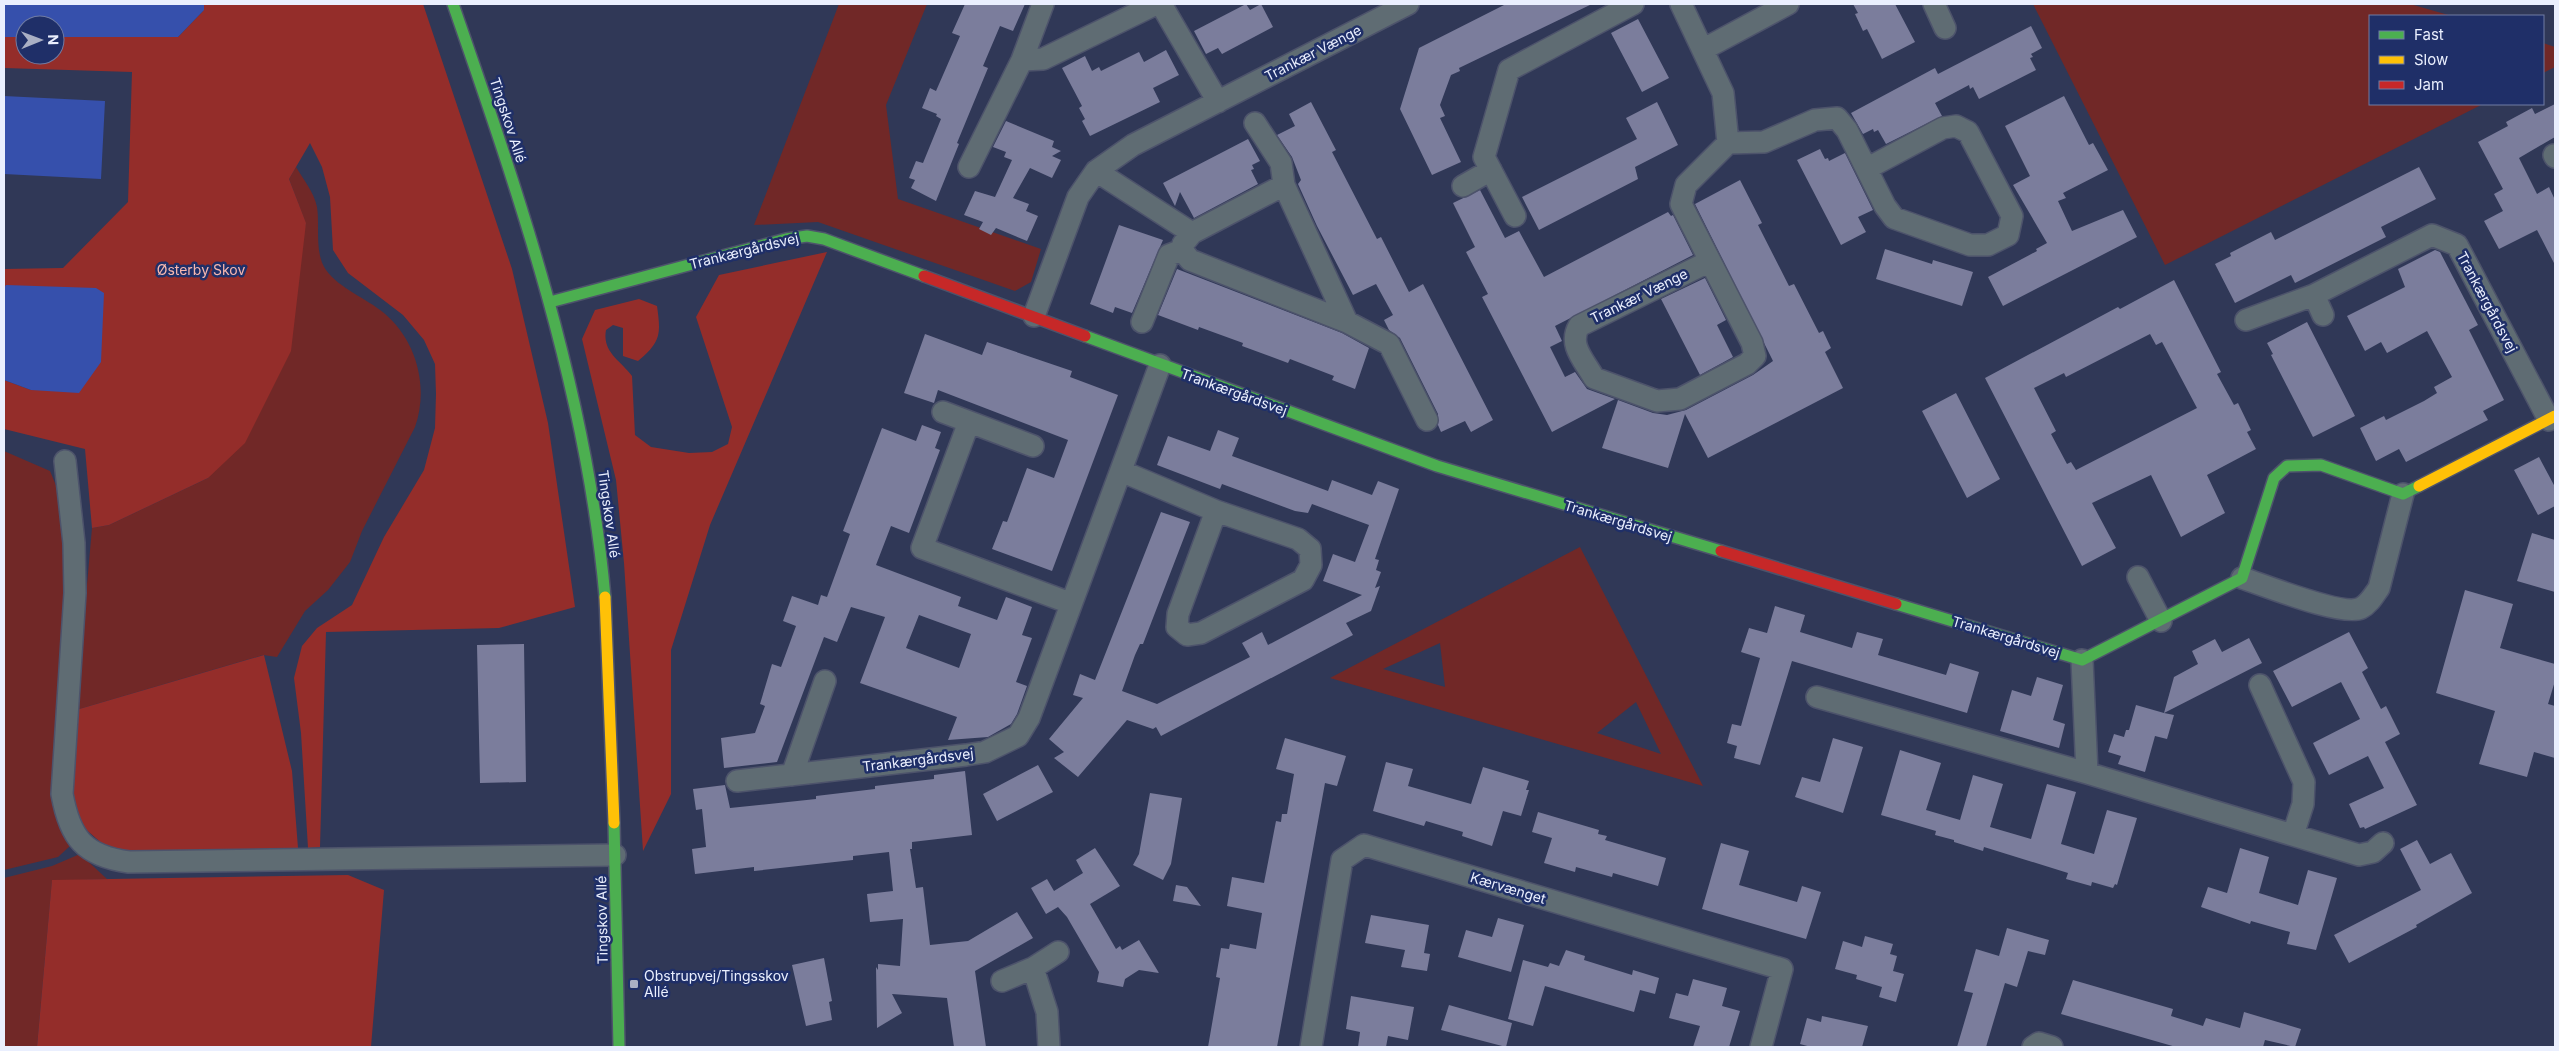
<svg xmlns="http://www.w3.org/2000/svg" width="2559" height="1051" viewBox="0 0 2559 1051" font-family="Inter,sans-serif">
<style>
.green{fill:#712827;fill-rule:evenodd}
.forest{fill:#942d2a}
.water{fill:#3650ac}
.building{fill:#7b7d9c;fill-rule:evenodd}
.lines{fill:none;stroke-linecap:round;stroke-linejoin:round}
.street-casing{stroke:#4d536b;stroke-width:24}
.fast-casing{stroke:#4d536b;stroke-width:14}
.slow-casing{stroke:#4d536b;stroke-width:14}
.jam-casing{stroke:#4d536b;stroke-width:14}
.street{stroke:#5f6c73;stroke-width:21}
.fast{stroke:#4caf50;stroke-width:11}
.slow{stroke:#ffc107;stroke-width:11}
.jam{stroke:#c62828;stroke-width:11}
.poi-dot{fill:#a9afc4;stroke:#1f2f68;stroke-width:2}
.labels{text-anchor:middle;stroke-width:5;stroke-linejoin:round;paint-order:stroke}
.street-label{font-size:14px;fill:#eaeffe;stroke:#1f2f68}
.park-label{font-size:14px;fill:#f8b8af;stroke:#1f2f68}
.poi-label{font-size:14px;fill:#eaeffe;stroke:#1f2f68;text-anchor:start}
</style>
<rect width="100%" height="100%" fill="#303857"/>
<!-- green -->
<path class="green" d="M839 4H927L886 105 898 199 1041 249 1031 282 1015 291 818 222 754 225Z
M2033 4H2410L2452 16H2370V104H2483L2165 265Z
M2543 43 2555 47V67L2543 73Z
M296 167C303 179 314 192 317 207 320 226 314 253 326 270 340 289 366 298 384 313 417 341 429 387 415 427L362 531 350 562 328 590 305 611 277 657 263 655 76 710 92 528 109 525 208 478 306 224 289 179Z
M4 451 50 471 62 500 67 621 56 739 54 808 70 846 58 857 4 870Z
M1580 547 1703 786 1330 678ZM1440 643 1445 687 1383 669ZM1636 702 1661 754 1597 733Z
M80 854 107 879 52 881 37 1047H4V878L52 866Z"/>
<!-- forest -->
<path class="forest" d="M204 4H423L512 269 548 423 575 607 499 628 326 632 320 847 308 848 301 733 294 678 302 646 317 628 352 605 384 537 424 470 435 428 436 394 435 364 424 340 403 315 348 273 333 250 330 197 322 167 310 143 289 179 306 223 291 351 245 443 208 478 109 525 92 528 85 449 4 429V380L31 390 7 285 4 288V269L63 268 128 202 132 72 4 68V37H25V55H55V37H178L203 11Z
M827 252 710 525 671 650V794L643 851 624 563 616 480 582 339 595 310 639 299 657 306C661 334 661 342 638 361L623 356V328L613 325 606 330C602 352 620 360 632 376L635 435 651 447 689 453 712 452 728 444 732 427 696 317 719 275Z
M264 655 292 771 298 848 292 855H141L105 846 83 827 73 798 76 710Z
M348 875 384 890 371 1047H37L52 880Z"/>
<!-- water -->
<path class="water" d="M4 4H204V10L178 37H55V25H25V37H4Z
M4 96 105 101 101 179 4 174Z
M6 285 96 288 104 293 101 362 79 393 31 390 4 380V288Z"/>
<!-- building -->
<path class="building" d="M965 4H1025L1013 31 1000 26 983 66 988 68 957 143 959 144 936 201 911 188 915 180 909 178 916 161 923 163 941 119 936 116 937 114 922 108 930 88 936 91 960 36 952 33Z
M1246 4 1250 10 1261 4 1273 27 1222 54 1218 48 1206 54 1194 31Z
M1506 4H1592L1459 68 1460 71 1451 75 1440 105 1445 116 1440 118 1461 162 1432 175 1400 109 1419 48Z
M1853 4H1895L1915 42 1882 59 1867 29 1863 31 1855 14 1858 13Z
M1638 19 1669 78 1642 92 1611 33Z
M2031 26 2042 48 2031 54 2033 57 2030 58 2036 70 1979 99 1973 87 1970 89 1969 85 1935 103 1942 116 1886 144 1878 130 1874 132 1873 129 1863 134 1851 113 1935 68 1938 74Z
M1166 50 1179 75 1153 88 1160 102 1090 136 1082 121 1085 119 1079 108 1082 106 1081 104 1062 68 1085 56 1092 71 1099 67 1101 71 1139 52 1144 62Z
M2064 96 2089 145 2093 143 2108 170 2063 193 2066 198 2058 201 2072 231 2123 210 2137 237 2003 306 1988 277 2037 251 2036 249 2047 243 2013 185 2030 176 2005 126Z
M1311 102 1336 150 1332 152 1377 239 1381 237 1409 292 1423 284 1493 420 1471 432 1465 421 1441 432 1438 425V414L1400 338 1389 330 1384 320 1393 315 1376 284 1353 295 1317 226 1298 184 1301 180 1292 157 1277 135 1295 126 1289 114Z
M1657 102 1678 145 1635 167 1638 179 1539 230 1522 197 1637 139 1626 118Z
M2555 104V137L2519 158 2537 194 2549 187 2555 200V265L2537 230 2499 249 2484 221 2503 211 2494 194 2503 189 2478 142 2508 126 2506 122 2532 108 2535 114Z
M1006 121 1054 141 1052 147 1061 151 1052 156 1061 160 1052 178 1030 168 1013 198 1029 204 1026 211 1038 216 1027 241 996 228 991 235 979 229 983 222 964 215 975 191 995 197 1012 160 1004 157 1006 152 993 147Z
M1248 139 1260 161 1252 165 1254 169 1251 170 1258 184 1194 218 1180 192 1175 206 1163 183Z
M1820 149 1825 159 1828 158 1829 161 1845 153 1873 210 1858 217 1866 232 1841 245 1797 160Z
M2419 167 2436 199 2381 227 2386 237 2295 283 2291 275 2235 303 2215 264 2231 256 2230 253 2271 232 2275 240Z
M1740 180 1762 223 1758 225 1789 286 1794 284 1819 333 1823 331 1831 348 1825 352 1843 388 1708 458 1685 414 1668 468 1602 448 1618 400 1653 413 1667 415 1686 410 1753 375 1773 361 1695 204Z
M1480 190 1505 238 1519 231 1544 277 1668 212 1671 216 1673 215 1693 255 1555 326 1562 341 1550 347 1565 377 1575 372 1587 389 1615 399 1552 432 1482 297 1488 294 1466 252 1475 247 1453 203Z
M1119 225 1163 240 1132 313 1115 307 1113 313 1090 304Z
M1885 249 1932 264 1933 260 1973 272 1962 306 1876 279Z
M2435 250 2440 252 2478 325 2469 330 2504 400 2483 411 2488 420 2406 462 2399 449 2376 461 2360 428 2384 416 2386 420 2424 401 2437 393 2434 387 2452 377 2427 331 2387 353 2381 342 2365 351 2347 316 2405 287 2398 269Z
M1177 269 1342 333 1369 348 1355 389 1332 380 1334 376 1290 359 1288 363 1242 346 1243 343 1199 327 1198 330 1158 315Z
M1705 278 1726 320 1717 325 1733 357 1700 375 1661 299Z
M2174 280 2221 372 2217 374 2234 405 2238 403 2251 430 2247 432 2256 449 2207 475 2225 513 2181 537 2151 475 2092 503 2116 548 2082 566 1985 378 2118 307 2120 309ZM2150 334 2156 345 2162 342 2197 408 2076 470 2071 462 2067 464 2051 434 2056 431 2034 388 2064 373 2066 377Z
M2307 322 2355 416 2313 437 2271 355 2273 354 2267 343Z
M925 334 982 355 987 342 1072 371 1070 377 1118 395 1052 571 992 549 1003 521 1007 522 1027 468 1054 478 1068 440 938 390 934 403 904 393Z
M1956 393 2000 479 1967 498 1922 411Z
M922 425 941 432 935 448 940 450 909 533 891 526 876 565 961 597 958 606 997 620 1006 597 1032 607 1022 635 1032 638 1016 682 1027 686 1017 714 1011 724 988 737 948 740 957 717 860 683 885 617 851 607 837 642 824 637 777 762 724 768 721 738 755 733 765 706 760 704 772 664 781 667 796 626 783 621 792 596 818 605 821 595 827 597 850 534 843 531 882 428 916 441ZM919 615 971 634 959 668 906 648Z
M1218 430 1239 438 1232 456 1328 491 1332 480 1372 495 1378 481 1399 489 1375 559 1379 560 1376 570 1381 572 1375 588 1380 586 1371 611 1346 623 1353 635 1161 736 1156 727 1153 729 1127 720 1078 777 1054 758 1064 752 1049 739 1083 698 1073 695 1080 674 1095 680 1161 512 1190 522 1143 644H1140L1135 655 1122 691 1157 704 1250 657 1242 643 1262 632 1268 645 1362 595 1323 581 1333 554 1355 562 1369 525 1312 504 1308 513 1295 511 1222 484 1220 489 1157 465 1168 436 1210 451Z
M2539 457 2555 487V506L2538 515 2514 470Z
M2532 533 2555 540V592L2517 581Z
M2465 590 2513 604 2500 648 2555 664V681L2548 704 2555 706V758L2534 752 2527 777 2479 764 2495 711 2436 693Z
M1775 606 1805 615 1800 632 1852 648 1857 632 1883 639 1878 655 1946 675 1950 663 1979 672 1967 713 1792 661 1760 765 1734 758 1737 746 1727 743 1732 724 1741 726 1760 658 1741 652 1749 628 1767 633Z
M2349 632 2368 668 2362 672 2381 709 2386 706 2400 734 2385 742 2417 805 2365 829 2364 827 2360 828 2349 804 2384 788 2368 756 2329 775 2313 743 2360 719 2341 682 2292 707 2273 671Z
M2249 638 2262 663 2164 713 2174 715 2167 739 2155 736 2145 772 2118 764 2121 756 2108 752 2114 734 2124 737 2126 730H2129L2136 705 2164 713 2174 677 2198 664 2192 651 2215 639 2222 652Z
M524 644 526 782 480 783 477 645Z
M2037 677 2063 685 2053 720 2065 724 2059 748 2000 731 2012 690 2031 696Z
M1285 738 1346 756 1337 786 1325 783 1277 1047H1208L1220 978 1216 977 1221 948 1229 949 1230 944 1256 949 1262 913 1227 906 1232 877 1264 883 1276 821 1281 822 1282 814H1287L1294 774 1276 769Z
M1833 738 1863 747 1843 813 1795 797 1802 777 1820 782Z
M1900 750 1941 763 1926 810 1960 820 1973 775 2003 784 1990 827 2031 839 2047 784 2076 792 2061 844 2094 854 2107 810 2137 818 2117 885 2115 884 2113 888 2092 882 2091 886 2066 879 2068 873 1984 847 1983 851 1954 842V840L1935 835 1936 831 1881 815Z
M1386 762 1413 769 1408 786 1471 804 1483 767 1529 781 1526 790H1529L1521 816 1503 811 1492 846 1462 836 1463 832 1426 821 1424 826 1373 811Z
M1038 765 1053 792 997 821 983 794Z
M965 771 972 835 912 842V849H910L916 888 923 887 930 945 968 941 1017 912 1033 938 975 971 986 1047H954L947 998 892 994 902 1013 877 1028 876 967 878 970V964L900 966 903 919 870 922 867 894 893 891 889 852 853 856V860L754 871V867L695 874 692 849 706 847 702 809 696 810 693 789 725 785 730 808 816 799V796L875 789V786L934 779V775Z
M1150 793 1182 798 1171 864 1163 880 1133 865 1139 854Z
M1538 812 1599 830 1598 834 1607 836 1605 840 1666 858 1658 886 1613 873 1612 877 1576 867 1575 872 1544 863 1552 838 1532 832Z
M2417 840 2430 864 2451 853 2472 893 2416 925 2417 927 2349 963 2334 935 2421 890 2400 849Z
M1721 843 1749 851 1739 885 1797 902 1802 886 1821 892 1806 939 1702 909Z
M1095 848 1120 886 1090 904 1116 949 1120 946 1122 950 1139 940 1159 973 1139 970 1125 979 1123 987 1097 982 1099 972 1067 917 1058 907 1046 914 1031 888 1047 879 1054 891 1083 873 1076 860Z
M2240 848 2269 857 2259 893 2298 905 2308 870 2337 878 2316 950 2287 944 2290 932 2251 921 2250 924 2201 907 2208 887 2227 893Z
M1176 885 1187 887 1201 906 1173 901Z
M1371 915 1429 925 1424 953 1430 954 1427 971 1401 967 1405 950 1365 943Z
M1498 918 1524 925 1511 972 1458 957 1466 930 1492 937Z
M2007 928 2049 940 2045 955 2028 951 2017 987 2005 983 1986 1047H1957L1973 993 1964 991 1976 949 1999 956Z
M1865 936 1893 944 1890 954 1897 956 1893 971 1904 974 1896 1002 1879 997 1882 987 1856 979 1857 975 1835 969 1843 941 1862 947Z
M1566 950 1585 956 1584 960 1632 975 1633 970 1659 978 1655 994 1640 990 1634 1012 1545 986 1533 1026 1508 1019 1523 960 1548 967 1550 963 1559 966Z
M824 958 832 1001 829 1002 832 1020 806 1026 792 965Z
M1693 979 1727 988 1722 1006 1740 1011 1729 1047H1693L1700 1026 1669 1018 1676 993 1688 996Z
M2073 980 2173 1009 2171 1016 2203 1026 2206 1018 2240 1028 2244 1012 2301 1029 2295 1047 2265 1040 2263 1047H2176L2061 1014Z
M1351 996 1414 1007 1408 1040 1388 1036 1386 1047H1358L1360 1032 1346 1029Z
M1449 1005 1512 1023 1506 1047 1441 1030Z
M1822 1016 1868 1026 1862 1047H1811L1800 1044 1807 1018 1821 1022Z"/>
<g class="lines">
<defs>
<path id="street" d="M1161 4 1218 102
M1681 4 1723 93 1728 143 1686 185 1681 204 1752 343 1755 356 1747 364 1680 399 1657 401 1594 378C1584 360 1568 345 1579 326L1710 261
M1934 4 1945 28
M1704 49 1788 4
M1022 60 1043 59 1156 4
M1255 123 1281 163 1284 185
M1728 143 1764 142 1815 120 1837 118 1847 130 1885 206 1894 218 1970 245H1988L2008 235 2012 216 1968 132 1956 126 1943 128 1868 168
M2554 155 2555 157
M969 167 1022 60 1043 4
M1096 171 1192 233
M1284 185 1347 322 1190 260 1182 250 1183 244 1192 233Z
M1463 186 1491 170
M1515 216 1484 157 1509 70 1633 4
M2314 295 2323 315
M1034 316 1078 197 1096 171 1133 145 1408 4
M2246 320 2314 295 2432 235 2457 245 2549 420
M1142 322 1169 255 1182 250
M1347 322 1389 344 1427 420
M943 412 1033 446
M969 422 922 548 1070 603
M65 461 74 543 75 593 62 794C70 838 84 856 129 862L615 855
M1121 471 1216 511 1298 539 1310 549 1311 565 1303 580 1201 633 1187 635 1177 627 1178 614 1216 511
M2138 577 2161 621
M2242 578C2264 585 2343 617 2361 608 2369 604 2374 595 2379 588L2403 494
M2082 660 2087 773
M2260 685 2304 782 2303 804 2293 835
M1817 697 2087 773 2359 855 2373 852 2383 843
M792 775 825 681
M737 781 966 755 985 752 1018 736 1029 718 1160 365
M1033 968 1047 1012 1049 1047
M1002 981 1033 968 1058 952
M1311 1047 1342 860 1364 845 1782 969 1761 1047
M2033 1047 2039 1043 2052 1047"/>
<path id="fast" d="M453 4C520 197 587 393 605 597
M550 302 786 239 807 236 824 239 924 276
M1085 336 1437 466 1721 551
M1896 604 2082 660 2242 578 2274 478 2287 466 2321 465 2403 494 2419 486
M614 823 619 1047"/>
<path id="slow" d="M2419 486 2555 416
M605 597 614 823"/>
<path id="jam" d="M924 276 1085 336
M1721 551 1896 604"/>
</defs>
<!-- street casing -->
<use href="#street" class="street-casing"/>
<!-- fast casing -->
<use href="#fast" class="fast-casing"/>
<!-- slow casing -->
<use href="#slow" class="slow-casing"/>
<!-- jam casing -->
<use href="#jam" class="jam-casing"/>
<!-- street -->
<use href="#street" class="street"/>
<!-- fast -->
<use href="#fast" class="fast"/>
<!-- slow -->
<use href="#slow" class="slow"/>
<!-- jam -->
<use href="#jam" class="jam"/>
</g>
<!-- markers -->
<rect class="poi-dot" x="629" y="979" width="10" height="10" rx="2.5"/>
<g class="labels">
<!-- street labels -->
<g class="street-label">
<text transform="translate(1313 53) rotate(-27)" y="5">Trankær Vænge</text>
<text transform="translate(508 120) rotate(72)" y="5">Tingskov Allé</text>
<text transform="translate(744 251) rotate(-14)" y="5">Trankærgårdsvej</text>
<text transform="translate(1639 296) rotate(-26)" y="5">Trankær Vænge</text>
<text transform="translate(2487 302) rotate(62)" y="5">Trankærgårdsvej</text>
<text transform="translate(1234 392) rotate(20)" y="5">Trankærgårdsvej</text>
<text transform="translate(609 514) rotate(82)" y="5">Tingskov Allé</text>
<text transform="translate(1618 521) rotate(17)" y="5">Trankærgårdsvej</text>
<text transform="translate(2006 637) rotate(17)" y="5">Trankærgårdsvej</text>
<text transform="translate(918 760) rotate(-7)" y="5">Trankærgårdsvej</text>
<text transform="translate(1508 888) rotate(17)" y="5">Kærvænget</text>
<text transform="translate(602 920) rotate(-91)" y="5">Tingskov Allé</text>
</g>
<!-- park labels -->
<g class="park-label">
<text x="201" y="275">Østerby Skov</text>
</g>
<!-- poi labels -->
<g class="poi-label">
<text x="644" y="981">Obstrupvej/Tingsskov<tspan x="644" dy="16">Allé</tspan></text>
</g>
</g>
<!-- border -->
<rect width="2559" height="1051" fill="none" stroke="#eaeffe" stroke-width="10"/>
<!-- legend -->
<rect x="2369" y="15" width="175" height="90" fill="#1f2f68" stroke="#707ca4"/>
<rect x="2379" y="31" width="25" height="8" fill="#4caf50" stroke="#707ca4"/>
<text x="2414" y="40" font-size="15" fill="#eaeffe">Fast</text>
<rect x="2379" y="56" width="25" height="8" fill="#ffc107" stroke="#707ca4"/>
<text x="2414" y="65" font-size="15" fill="#eaeffe">Slow</text>
<rect x="2379" y="81" width="25" height="8" fill="#c62828" stroke="#707ca4"/>
<text x="2414" y="90" font-size="15" fill="#eaeffe">Jam</text>
<!-- north arrow -->
<g transform="translate(40 40) rotate(89)"><circle r="24" fill="#1f2f68" stroke="#707ca4"/>
<path d="M0-4L9 19L0 12L-9 19Z" fill="#a9afc4"/>
<text y="-8" font-size="14" font-weight="bold" text-anchor="middle" fill="#eaeffe">N</text>
</g>
</svg>
